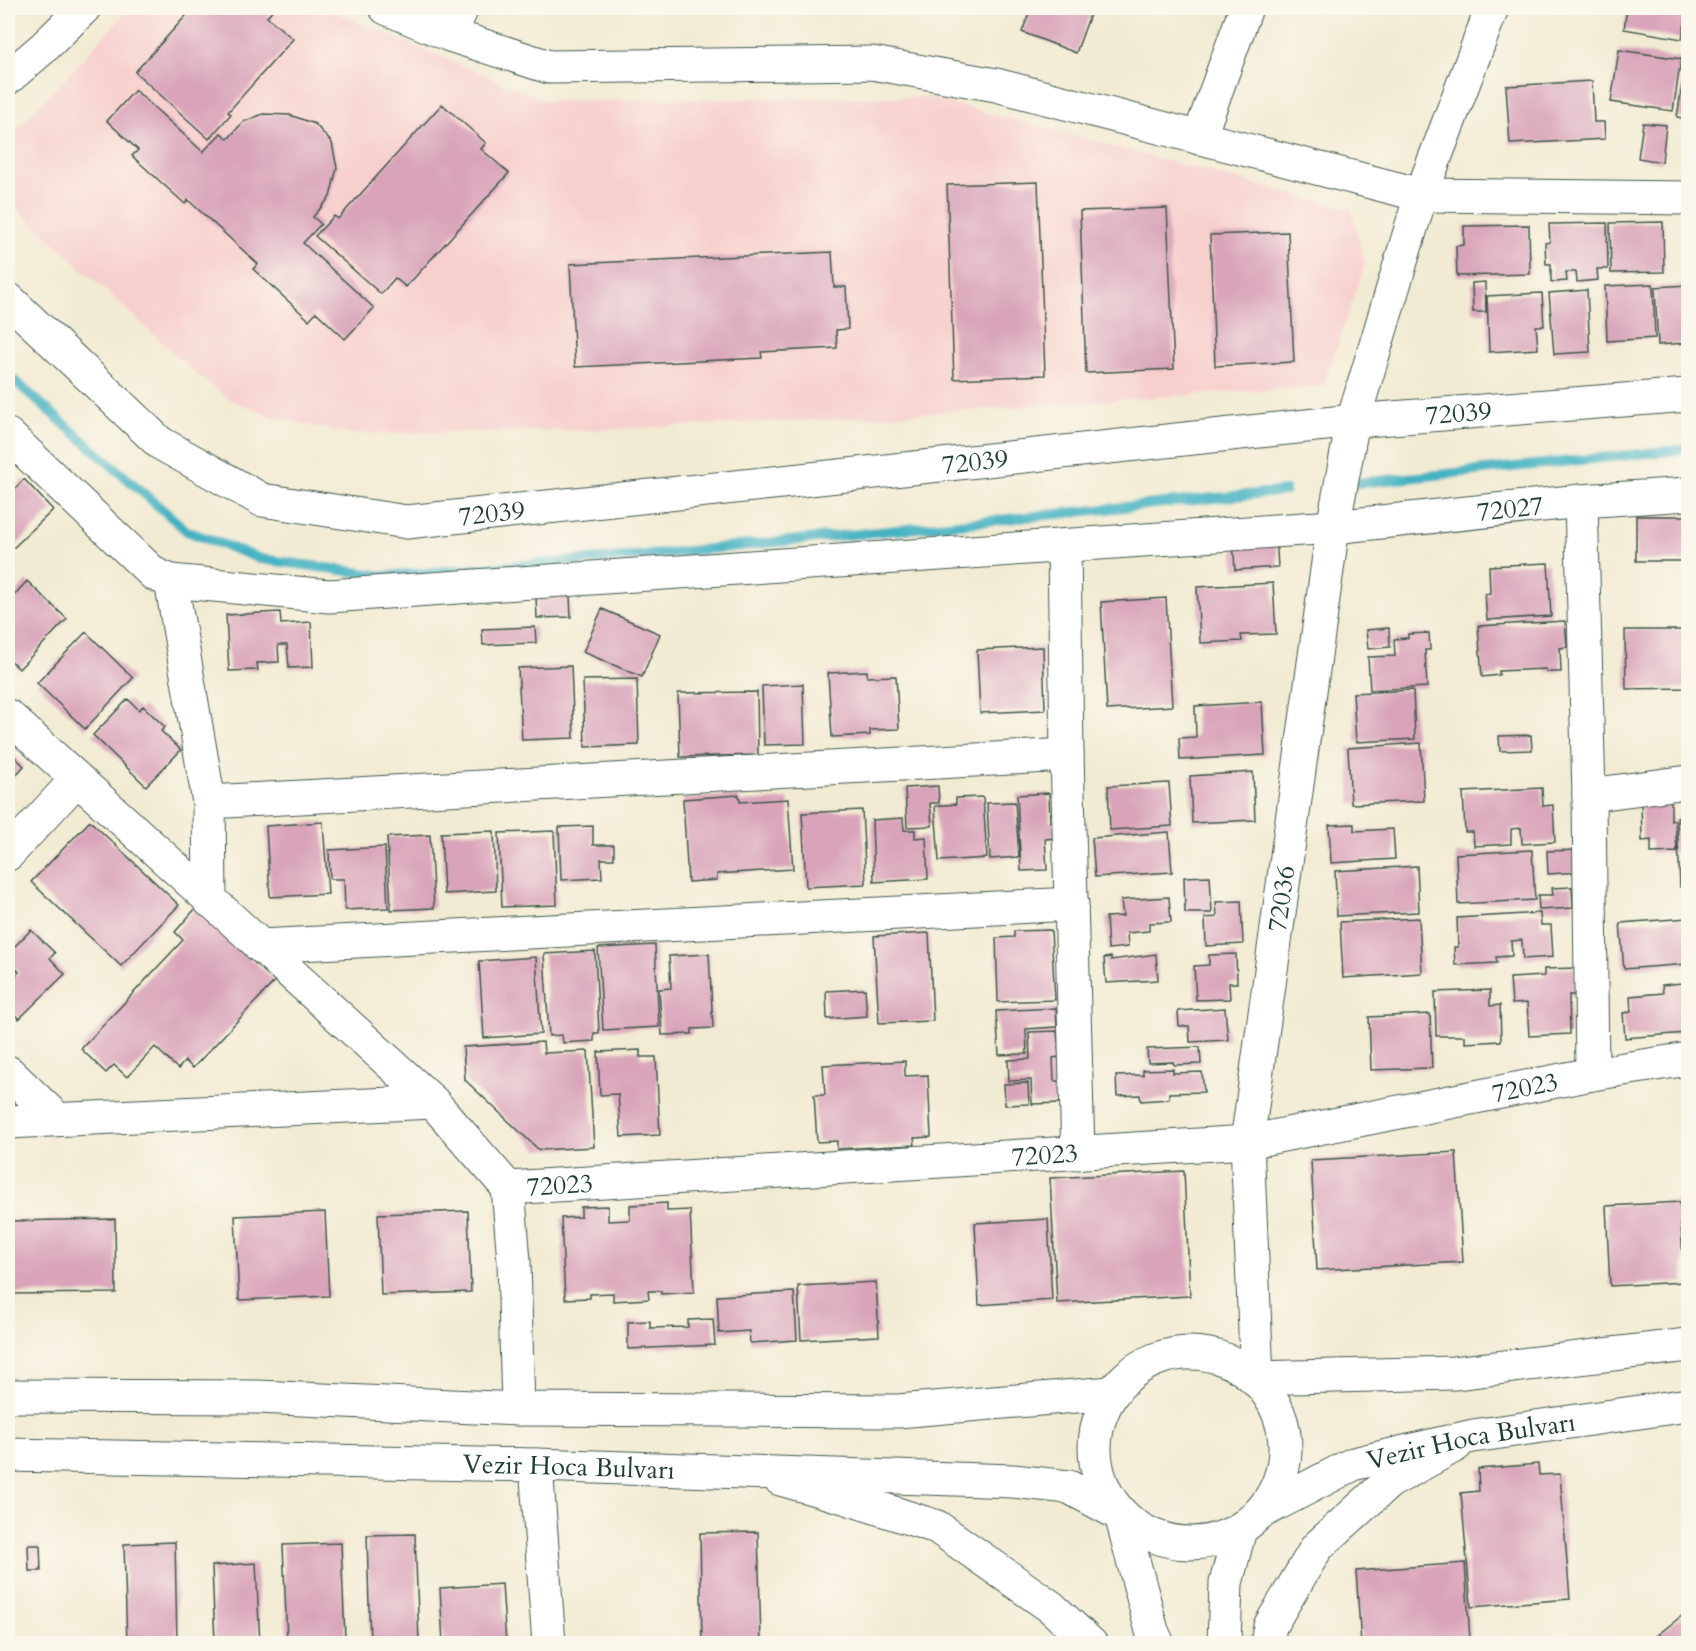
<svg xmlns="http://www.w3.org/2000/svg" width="1696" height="1651" viewBox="0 0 1696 1651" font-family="Cardo,serif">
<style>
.built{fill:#f7d0ce}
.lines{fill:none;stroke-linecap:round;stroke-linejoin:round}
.stream{stroke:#45b2c2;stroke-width:10}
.building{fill:#d9a4ba}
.minor-casing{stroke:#3f574c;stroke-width:35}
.tertiary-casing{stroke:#3f574c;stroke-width:35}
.secondary-casing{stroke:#3f574c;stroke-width:35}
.minor{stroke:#fff;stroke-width:33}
.tertiary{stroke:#fff;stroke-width:33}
.secondary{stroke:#fff;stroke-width:33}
.labels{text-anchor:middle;stroke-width:4.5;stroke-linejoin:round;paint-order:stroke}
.street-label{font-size:26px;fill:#1f3d34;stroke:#fbf7ec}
</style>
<rect width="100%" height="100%" fill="#fbf7ec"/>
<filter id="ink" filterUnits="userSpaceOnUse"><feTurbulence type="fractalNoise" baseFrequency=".0167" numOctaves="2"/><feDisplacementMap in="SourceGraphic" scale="12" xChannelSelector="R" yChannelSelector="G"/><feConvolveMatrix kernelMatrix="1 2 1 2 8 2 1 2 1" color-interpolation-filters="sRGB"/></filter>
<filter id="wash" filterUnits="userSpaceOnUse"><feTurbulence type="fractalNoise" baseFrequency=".008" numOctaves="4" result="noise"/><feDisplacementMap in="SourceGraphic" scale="24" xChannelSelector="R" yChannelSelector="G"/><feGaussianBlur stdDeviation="1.35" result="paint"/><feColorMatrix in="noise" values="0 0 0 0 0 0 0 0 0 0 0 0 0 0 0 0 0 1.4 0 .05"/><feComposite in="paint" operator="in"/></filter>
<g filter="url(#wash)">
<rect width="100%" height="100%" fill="#f2ebd3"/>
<!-- built -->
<path class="built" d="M130 8H325L545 101 927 97 1352 210 1365 265 1323 386 839 419 594 430 348 434 274 417 231 400 197 375 8 200V139Z"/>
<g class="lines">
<!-- stream -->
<path class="stream" d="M8 375 187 531 261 559 384 576 649 555 1285 491
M1349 484 1688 449"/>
</g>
<g id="blocks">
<!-- building -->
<path class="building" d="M193 8H271L273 9 267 17 293 39 228 112 231 114 209 139 135 72Z
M1031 8H1087L1092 9 1076 53 1022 32Z
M1627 8H1688L1682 39 1624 29Z
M1619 50 1681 59 1673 111 1611 102Z
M1687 57 1688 58V119L1677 117Z
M1592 81 1594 122H1604L1605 139 1510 144 1506 86Z
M135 90 203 152 221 133 228 139 243 122 263 114 290 115 315 124 332 143 337 168 330 197 313 217 321 224 303 243 374 308 345 339 316 312 309 320 253 269 258 264 188 200 185 204 132 156 138 150 107 121Z
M442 104 486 143 481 149 509 173 406 287 395 278 381 294 315 236 334 216 338 219Z
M1643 123 1666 125 1662 162 1638 158Z
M1038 182 1045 375 954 379 947 185Z
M1167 208 1174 369 1086 373 1080 211Z
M1663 222 1664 272 1611 273 1610 223Z
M1607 223 1608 269H1597L1598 280 1577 282 1576 272H1566L1567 281 1551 282V264H1546L1545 243 1550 242 1549 224Z
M1529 225 1530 274 1457 276 1456 246 1464 245V226Z
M1288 232 1294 362 1215 366 1210 235Z
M832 252 834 287H846L848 329 836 330 837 348 761 352 762 358 575 367 570 264Z
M1485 282 1486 312H1473L1472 283Z
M1653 284 1655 338 1607 341 1605 286Z
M1688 285V343L1658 345 1655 287Z
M1587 290 1590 352 1554 354 1549 293Z
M1542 293 1544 326H1536L1538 349 1489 352 1487 296Z
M24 479 53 510 8 553V503L9 501 8 496Z
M1636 516H1688V561H1636Z
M1276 536 1278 567 1235 570 1233 539Z
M1548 563 1551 616 1487 620 1485 594 1490 593 1489 566Z
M27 581 67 619 19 669 8 658V598L10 600Z
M1273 583 1276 634 1241 635 1242 641 1200 643 1197 587Z
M570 595 571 617 537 618 536 597Z
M1166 598 1172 706 1107 710 1101 602Z
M602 609 660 634 642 677 583 652Z
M280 612 281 624 311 622 313 667 289 668 287 645H278L279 662 257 663 258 670 229 671 226 615Z
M1565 621 1567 647 1560 648 1561 672H1547L1546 669 1499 671V675L1482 677 1478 626Z
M535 627 536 643 483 645 482 629Z
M1389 628 1390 647 1368 649 1366 630Z
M1625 630H1688V688L1626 689Z
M86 632 133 678 85 729 37 683Z
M1429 633 1430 650H1425L1427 687 1370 690 1368 657 1395 656 1394 639 1408 638V634Z
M1043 647 1045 710 980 713 977 650Z
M571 666 574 738 522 740 518 668Z
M867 671V677L896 676 899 729 870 730V735L832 737 828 673Z
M637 679 639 745 585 747 583 680Z
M803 684 805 744 764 745 762 686Z
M1413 690 1415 739 1356 742 1353 693Z
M757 692 758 755 680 757 678 693Z
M128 699 139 710 143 706 165 727 161 731 181 750 146 786 93 735Z
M1262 702 1265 755 1180 760 1179 738 1196 737 1195 706Z
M1531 735 1532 750 1500 751 1499 736Z
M1421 743 1424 801 1351 804 1348 748Z
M8 750 24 766 8 784Z
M1253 772 1255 820 1192 823 1190 776Z
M1169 783 1172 826 1110 830 1108 786Z
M938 786 939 803H930L932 826 907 827 905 788Z
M1542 788 1543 806 1553 805 1555 842 1522 844 1521 828 1511 829V844L1474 846 1473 832H1465L1463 792Z
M1049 793 1050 822H1055L1056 838 1045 839 1047 870 1021 871 1017 795Z
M739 795 740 802 788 799 793 869 717 874V880L688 882 683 799Z
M983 797 987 858 939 861 935 806 956 804V798Z
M1671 800V821L1675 820 1677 852 1651 853V840L1642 841 1641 801Z
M1015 802 1019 857 990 859 987 803Z
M862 810 866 884 806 887 802 813Z
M1688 816V886L1680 887 1677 817Z
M903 818 904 830H915V838L926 837 928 879 874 882 872 820Z
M90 821 179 905 121 966 31 882Z
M323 822 328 894 270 897 266 826Z
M1354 824V831L1393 829 1395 859 1331 863 1329 825Z
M593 826V845H614V859H601L602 878 561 880 559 827Z
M494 831 496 891 444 894 441 833Z
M554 831 557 905 502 907 499 833Z
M1169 832 1172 872 1095 877 1092 838Z
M430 835 434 908 391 910 387 837Z
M385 847 388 908 345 910 344 879H330L329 850Z
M1532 850 1535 900 1458 904 1456 854Z
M1579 850 1580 872 1548 874 1547 851Z
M1417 866 1419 912 1337 916 1335 871Z
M1210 876 1212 913H1185L1184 877Z
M1572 887 1573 908 1539 910 1538 895H1553L1552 888Z
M1169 897 1171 922 1149 923V931L1127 933 1128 947 1108 949 1106 917 1123 916 1121 900Z
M1241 901 1243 944 1206 946 1205 918 1217 917 1216 902Z
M196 908 275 981 193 1068 185 1061 178 1069 155 1047 127 1077 114 1065 106 1073 81 1049 183 940 175 932Z
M1540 913 1541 925H1551L1553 957 1523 959 1522 940 1511 941 1512 956 1496 957 1497 963 1455 965 1454 947H1458L1457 918Z
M1419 918 1422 973 1343 978 1340 922Z
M1688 918V964L1624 969 1620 923Z
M31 930 55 953 50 958 65 974 19 1019 8 1008V983L19 972 8 960V953Z
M1051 930 1055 1000 998 1002 996 938 1014 937V931Z
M929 933 933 1021 879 1023 874 936Z
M655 945 659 1027 603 1030 598 948Z
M595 951 599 1033H594V1041L563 1043 562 1035 549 1036 544 954Z
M709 954 713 1028 692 1029V1034L662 1035 659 989 671 988 669 956Z
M1156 954 1158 980 1106 983 1104 958 1111 957V960Z
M1236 954 1237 983H1229L1230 999 1196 1000 1194 966 1209 965V955Z
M536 957 541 1034 484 1038 479 961Z
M1575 968 1576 995H1569L1570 1034 1529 1036 1527 1003 1512 1004 1510 978 1544 976V969Z
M1682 983 1686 1033 1625 1038 1623 1013 1631 1012 1630 996 1663 993 1662 985Z
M865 989 867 1016 827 1019 826 991Z
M1490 990V1006L1500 1005 1501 1041 1465 1043V1036H1436L1435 992Z
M1056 1008 1057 1027 1026 1029 1027 1054 999 1055 996 1011Z
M1225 1008 1228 1040 1190 1042 1189 1026H1179L1178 1011Z
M1430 1014 1432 1068 1371 1070 1369 1017Z
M1057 1031 1059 1057 1053 1058 1054 1081H1059L1061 1103 1032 1104 1031 1080 1009 1081 1008 1060 1030 1059 1029 1032Z
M543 1042 544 1053 588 1051 594 1147 539 1150 465 1080 463 1047Z
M1200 1047 1201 1064 1174 1065 1173 1062 1148 1063 1147 1049Z
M640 1050V1057H656L660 1135 621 1137 618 1094 600 1095 598 1052Z
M905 1061V1076L928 1075 931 1137 914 1138 915 1145 837 1149V1141L817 1142 814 1095H825L823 1065Z
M1173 1069V1073L1202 1072 1204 1092 1169 1093V1099L1141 1101 1140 1095 1117 1096 1116 1076 1143 1075V1070Z
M1028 1083 1029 1104 1005 1105 1004 1084Z
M1456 1152 1463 1262 1317 1270 1311 1160Z
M1184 1171 1190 1296 1057 1303 1050 1178Z
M1680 1202 1684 1282 1610 1286 1606 1206Z
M667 1203V1211L690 1210 694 1292 661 1294V1291H648L649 1299 613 1301V1293L590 1294V1298L565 1299 561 1218 581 1217V1207L608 1206V1221L630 1220V1205Z
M468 1211 471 1292 381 1295 378 1214Z
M325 1212 329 1296 239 1300 235 1216Z
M115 1219 116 1293 8 1294V1221Z
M1048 1219 1052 1300 979 1305 975 1223Z
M876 1282 879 1336 801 1340 798 1286Z
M794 1292 797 1340 750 1343 749 1331 719 1333 717 1296Z
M713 1319 715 1345 628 1349V1322L650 1321V1328L688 1327V1320Z
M1538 1464 1539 1475 1560 1474 1570 1599 1471 1607 1461 1493 1479 1491 1478 1469Z
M758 1532 761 1644H702L700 1533Z
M415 1534 419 1643 370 1644 367 1535Z
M175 1542 177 1644H127L124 1544Z
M341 1543 345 1638 287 1641 283 1545Z
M28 1545H40L41 1571H29Z
M256 1563 260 1644H215L212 1566Z
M1465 1563 1470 1640 1444 1644H1361L1356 1571Z
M502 1584 506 1644H443L440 1588Z
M1688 1611V1644H1646Z"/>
</g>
</g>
<g filter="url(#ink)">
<use href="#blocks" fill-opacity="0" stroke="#3f574c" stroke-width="1.5"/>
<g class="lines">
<defs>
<g id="minor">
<path d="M386 8 450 35 549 67 872 63 996 85 1421 195 1688 198"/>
<path d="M450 35 462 8"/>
<path d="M8 78 43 48 84 8"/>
<path d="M1199 138 1246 8"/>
<path id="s1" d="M8 299 160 443 262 500 407 522 1353 421 1688 395"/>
<path id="s2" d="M8 435 154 574 171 581 329 596 1333 527 1581 501 1688 494"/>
<path d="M1581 501 1589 795 1592 1074"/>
<path d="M1064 547 1067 755 1078 1153"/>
<path d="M171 581 209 802 210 901"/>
<path id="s3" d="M8 716 433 1102 508 1188 1247 1142 1592 1074 1688 1059"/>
<path d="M1589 795 1688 782"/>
<path d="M209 802 1067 755"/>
<path d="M8 854 77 779"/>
<path d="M260 946 1072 904"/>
<path d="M8 1072 57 1119"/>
<path d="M8 1122 433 1102"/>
<path d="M508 1188 514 1261 518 1409"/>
<path id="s4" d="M1257 1378 1247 1142 1333 527 1353 421 1421 195 1492 8"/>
<path d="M536 1465 549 1644"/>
</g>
<path id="tertiary" d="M780 1479 847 1498 937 1527 1051 1607 1091 1644
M1121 1515 1152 1631 1158 1644
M1224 1644 1226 1583 1240 1529
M1267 1644 1270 1626 1317 1547 1389 1482 1456 1445"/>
<g id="secondary">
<circle cx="1190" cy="1448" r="95"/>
<path d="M1257 1378 1454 1373 1688 1345"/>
<path d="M8 1396 258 1397 518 1409 898 1411 1111 1393"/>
<path id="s5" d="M8 1455 536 1465 1013 1481 1069 1487 1121 1515"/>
<path id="s6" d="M1263 1511 1353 1464 1473 1436 1688 1405"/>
</g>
</defs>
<!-- minor casing -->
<use href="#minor" class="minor-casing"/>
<!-- tertiary casing -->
<use href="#tertiary" class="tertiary-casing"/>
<!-- secondary casing -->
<use href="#secondary" class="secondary-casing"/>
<!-- minor -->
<use href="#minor" class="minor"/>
<!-- tertiary -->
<use href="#tertiary" class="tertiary"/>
<!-- secondary -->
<use href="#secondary" class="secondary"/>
</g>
</g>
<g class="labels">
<!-- street labels -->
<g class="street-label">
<text dy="9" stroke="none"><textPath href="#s1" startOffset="1530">72039</textPath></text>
<text dy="9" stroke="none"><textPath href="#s1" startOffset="1044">72039</textPath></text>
<text dy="9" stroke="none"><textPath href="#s2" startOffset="1563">72027</textPath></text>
<text dy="9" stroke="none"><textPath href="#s1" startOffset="558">72039</textPath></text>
<text dy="9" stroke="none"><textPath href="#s4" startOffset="482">72036</textPath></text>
<text dy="9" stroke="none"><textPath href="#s3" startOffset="1712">72023</textPath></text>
<text dy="9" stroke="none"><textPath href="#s3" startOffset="1226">72023</textPath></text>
<text dy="9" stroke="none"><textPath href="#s3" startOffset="740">72023</textPath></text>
<text dy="9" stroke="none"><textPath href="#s6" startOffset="222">Vezir Hoca Bulvarı</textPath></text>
<text dy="9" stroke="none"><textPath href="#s5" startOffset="561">Vezir Hoca Bulvarı</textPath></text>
</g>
</g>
<!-- margin -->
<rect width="1696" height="1651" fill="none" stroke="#fbf7ec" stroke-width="30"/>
</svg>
